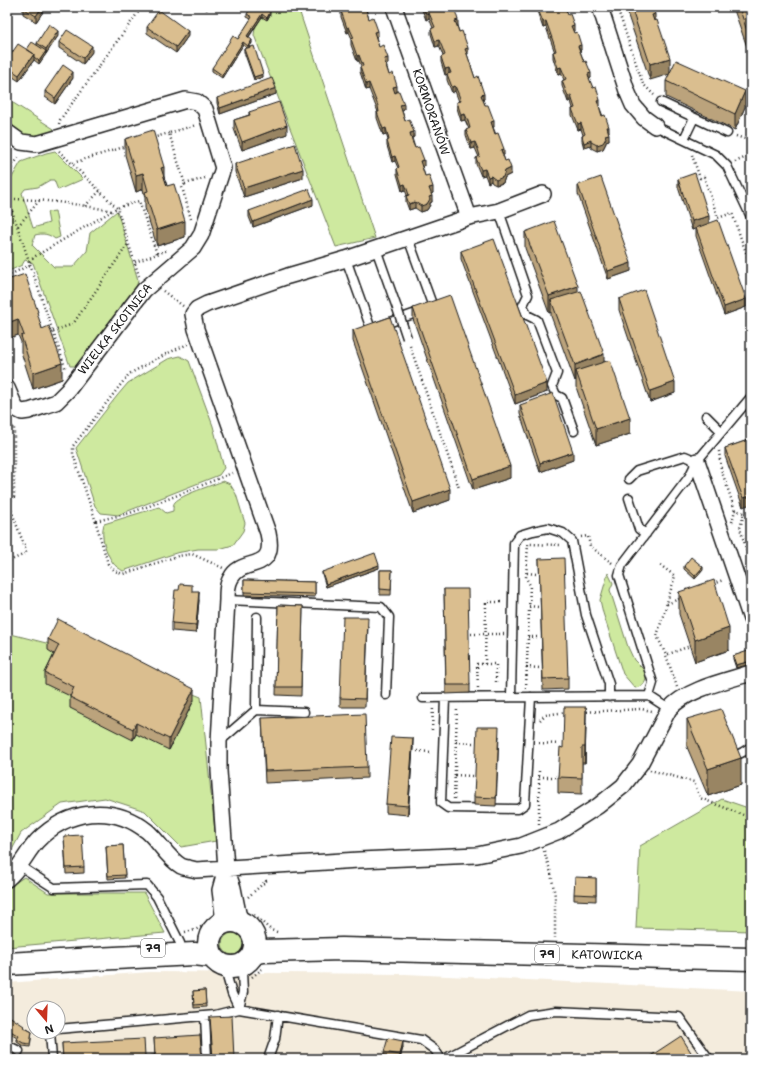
<svg xmlns="http://www.w3.org/2000/svg" width="758" height="1066" viewBox="0 0 758 1066" font-family="'Shantell Sans',sans-serif">
<style>
.built{fill:#f4ecdd;fill-rule:evenodd}
.green{fill:#cee99f;stroke:#75825e}
.lines{fill:none;stroke-linecap:round;stroke-linejoin:round}
.service-casing{stroke:#1c1c1c;stroke-width:11}
.minor-casing{stroke:#1c1c1c;stroke-width:18}
.primary-casing{stroke:#1c1c1c;stroke-width:25}
.path{stroke:#1c1c1c;stroke-width:2.5;stroke-dasharray:1 3;stroke-linecap:butt}
.service{stroke:#fff;stroke-width:8}
.minor{stroke:#fff;stroke-width:15}
.primary{stroke:#fff;stroke-width:22}
.service-bridge-casing{stroke:#1c1c1c;stroke-width:11;stroke-linecap:butt}
.service-bridge{stroke:#fff;stroke-width:8}
.wall{fill:#bba37b;stroke:#1c1c1c}
.shaded-wall{fill:#998564;stroke:#1c1c1c}
.building{fill:#dabe8f;stroke:#1c1c1c}
.labels{text-anchor:middle;stroke-width:3;stroke-linejoin:round;paint-order:stroke}
.shield{fill:#fff;stroke:#606060;stroke-width:1}
.shield-label{font-size:11px;font-weight:bold;fill:#1c1c1c}
.street-label{font-size:12px;fill:#1c1c1c;stroke:#fff}
</style>
<rect width="100%" height="100%" fill="#fff"/>
<filter id="ink" filterUnits="userSpaceOnUse"><feTurbulence type="fractalNoise" baseFrequency=".025" numOctaves="2"/><feDisplacementMap in="SourceGraphic" scale="8" xChannelSelector="R" yChannelSelector="G"/><feConvolveMatrix kernelMatrix="1 2 1 2 8 2 1 2 1" color-interpolation-filters="sRGB"/></filter>
<g filter="url(#ink)">
<!-- built -->
<path class="built" d="M150 972 406 974 751 991V1059H7V983ZM34 1008H58V1032H34Z"/>
<!-- green -->
<path class="green" d="M258 7H298L375 238 336 247 254 35Z
M7 99 54 129 49 135C28 138 24 136 7 124Z
M55 151 83 179 58 190 54 180H50L38 187 25 189 22 193 33 228 49 223 47 212 55 211 60 237 55 239C49 234 43 233 35 235L32 245 54 267H73L87 251 90 233 117 211 138 280 137 285 76 366H70L33 263 25 260 22 265 7 272V186L21 162 46 153Z
M180 356 189 361 213 426 224 468 219 475 118 515 101 513 95 506 76 448 117 396 128 383 168 359Z
M223 481 230 484 236 494 245 523 243 531 233 545 219 549H198L176 553 123 571C120 569 115 566 113 563 106 553 100 536 104 524L159 507 166 513 173 511C173 508 173 504 175 502 181 495 213 485 223 481Z
M608 573 613 583 610 590 628 647 634 660 647 673C646 681 645 687 635 688L623 674 603 613 600 600Z
M7 633 97 656 201 697 216 841 181 847 145 811 105 798 62 804 21 833 7 859Z
M722 799 751 809V931L636 928 640 846Z
M24 877 48 893H144L165 933 7 947V888Z
M222 944a11 11 0 1 1 22 0a11 11 0 1 1-22 0Z"/>
<g class="lines">
<defs>
<path id="service" d="M661 102 727 133
M655 126 716 155 727 166 751 217
M684 139 694 118
M499 211 528 295 523 305 527 315 537 320 557 373 552 386 556 395 562 398 574 431
M376 249 397 308
M346 259 371 329 433 307 408 238
M706 416 721 431
M629 479 637 471 685 456 697 461
M629 498 639 529 646 534
M227 600 381 607 389 617 386 695
M649 696 653 683 619 575 622 565 689 477 697 461 751 397
M511 697 514 543 520 535 533 531 548 528 563 533 572 541 586 615 609 684V697
M423 698 649 696 669 709
M445 699 441 803 448 808 518 809 525 804 531 697
M256 710 257 617
M219 742 256 710 304 712
M735 756 743 752 751 747
M20 866 54 888 147 885 157 897 180 943
M222 965 226 973 232 994 239 1009
M239 1009 243 992 242 971 245 964
M205 1016 207 1059
M58 1029 215 1015 239 1009 421 1040 435 1050 441 1059
M50 1032 52 1059
M7 1045 19 1051
M268 1059 275 1039 278 1015
M444 1059 528 1015 556 1011 679 1017 709 1059"/>
<path id="minor" d="M394 7 469 217
M600 7 627 91 633 105 644 118 655 126
M7 132 21 142 37 144 186 100 197 102 205 109 223 168 201 235 193 248 144 290 68 390 56 402 29 411 22 412 16 409 7 388
M697 461 751 619
M7 879C20 869 26 853 37 841 67 810 112 803 147 831 159 841 167 858 181 866 185 868 191 868 196 870L359 860 477 855 521 846 559 831 598 806 623 786 640 764 669 709C687 689 726 681 751 673
M242 923 238 913 233 888 226 868 219 771V742L227 600C227 592 227 584 231 578 242 556 277 574 268 533L196 329 193 314 197 309 207 304 288 276 346 259 469 217 499 211 543 194
M220 924 223 914 220 890 226 868"/>
<path id="primary" d="M209 944a23 23 0 1 1 46 0a23 23 0 1 1-46 0Z
M254 953 263 951 342 949 751 959
M7 964 95 959 194 954 212 956"/>
</defs>
<!-- service casing -->
<use href="#service" class="service-casing"/>
<!-- minor casing -->
<use href="#minor" class="minor-casing"/>
<!-- primary casing -->
<use href="#primary" class="primary-casing"/>
<!-- path -->
<path class="path" d="M617 7 643 84 654 95
M7 9 8 7
M59 124 60 120 142 7
M736 136 751 141
M153 138 169 133
M59 151 117 208 139 276
M692 155 700 178 704 177 718 218 732 213 751 267
M735 162 751 155
M73 163 127 146
M7 175 20 155
M185 184 205 178
M7 196 66 370
M7 199C42 199 78 204 112 211
M85 206 100 191
M191 219 182 187 185 184 169 133 196 125
M18 226 39 201
M30 262 34 257 117 208 139 201 157 254
M135 262 168 250
M7 276 30 265
M163 291 183 306
M53 331 73 324 128 244
M188 344 166 354 129 374 73 446V454L94 516 108 564 115 571 123 574 178 556 192 554 223 568
M410 346 459 488
M7 433 13 426
M719 451 721 469 735 510
M7 499 27 553 7 562
M8 503 14 497V427
M744 513 751 514
M96 521 130 513 168 499 232 473
M732 522 735 510 744 513 740 528 751 566
M581 537 588 536 590 546 612 563
M660 565 675 576 657 636 666 655
M527 573 537 574
M713 584 723 580
M667 604 681 598
M529 606 539 607
M471 634H504
M528 637H540
M485 664 486 602H504
M526 667 540 668
M677 687 666 655 690 646
M478 688 477 664H496V688
M526 688 530 585 526 578 528 544 560 545
M583 712 641 709 652 711
M540 720 545 715 566 712
M432 730 433 707
M456 742 474 743
M539 743 559 744
M417 751 431 752
M650 770 694 782 700 798 751 818
M539 771V824
M455 775 472 776
M539 777H556
M454 799 457 708
M544 851 551 873 555 896V938
M248 897 266 881 265 880
M254 915 271 930 277 932
M185 932 195 930 207 924
M252 977 262 969"/>
<!-- service -->
<use href="#service" class="service"/>
<!-- minor -->
<use href="#minor" class="minor"/>
<!-- primary -->
<use href="#primary" class="primary"/>
<defs>
<path id="service-bridge" d="M397 308 407 338"/>
</defs>
<!-- service-bridge casing -->
<use href="#service-bridge" class="service-bridge-casing"/>
<!-- service-bridge -->
<use href="#service-bridge" class="service-bridge"/>
</g>
<!-- wall -->
<path class="wall" d="M45 7V9L36 22 23 14V8Z
M203 7H209L207 10Z
M340 7H368V8L366 9 369 19 378 36 376 37 379 47 388 64H386L389 75 397 92 404 109 402 110 405 121 414 137 412 138 415 148 424 166H422L425 176 433 193 431 194 432 202 430 203V205L427 210 421 212 415 208 409 210 406 202V196H407V195L405 190 402 191 397 174V169L398 168 395 161 392 162 387 146V141L388 140 386 134 383 135 377 118V112H378L369 89 366 90 360 72V67L361 66 359 61H357L351 45V39H352L349 32 347 33 341 17V11H342Z
M421 7H454L458 26H457L468 54H467L475 78 484 99 483 100 494 127H493L504 155H503L505 161 511 174 505 177 503 183 496 185 492 183 491 181 488 183 485 175 481 176 476 164V158L479 157 478 155 475 148 471 149 466 135V130L469 129 468 127 465 120 461 121 457 108V102H459L458 99 455 91 452 93 447 80V74L445 75 441 62V57L443 56 442 53 439 46 435 47 431 34V29L433 28 429 18 426 20Z
M537 7H565L574 31H573L581 50 580 51 584 62 591 78 589 79 600 106H599L609 132 608 133 609 140 606 141V143L603 149 597 151 591 148V146L584 148 582 141V136L583 135 581 129 578 130 572 115V109L573 108 572 105 571 101 568 102 562 86V81L564 80 561 73 558 74 553 58V52H555L554 50 546 27 543 28 537 11Z
M625 7H652L650 80Z
M733 7H751V46L747 47Z
M256 11 270 15 267 20 262 17 249 37 252 43 249 48 263 77 254 80 244 52V49L247 48 243 45 222 78 212 71V68L238 39 251 19 247 17V14Z
M147 27 188 36 176 53 147 33Z
M58 36 39 64 34 60 19 81 7 73V60L27 49 37 45V43Z
M59 42 92 52 83 64 59 48Z
M73 78 55 104 45 97V91Z
M666 81 745 107 735 130 666 97Z
M276 94 220 114 217 103V98Z
M249 112 287 134 242 150 234 129V120L249 115Z
M125 139 164 177 185 237 157 246 145 208V198L143 189 136 192 125 155Z
M235 164 303 178 244 197 235 172Z
M678 179 709 223 746 307 724 315 696 236V228L692 230 678 187Z
M578 185 631 271 608 279 578 194Z
M313 205 253 227 249 217V211Z
M525 232 578 292 604 361 630 434 596 445 576 387V380L575 381 551 316V312L549 313 525 248Z
M461 251 547 392 515 404 461 259Z
M7 280 38 318 62 379 33 389 21 352V342L18 335 10 338 7 329Z
M619 299 675 393 650 402 619 310Z
M413 308 510 478 473 490 413 319Z
M353 330 450 500 413 513 353 341Z
M520 405 573 460 540 472 520 414Z
M751 439 743 507 725 456V448Z
M539 559 568 678V689L543 690Z
M684 566 703 570 695 579 684 569Z
M379 568 326 587 322 574V572Z
M380 570H392L391 595H380Z
M244 580 315 582V597L244 595Z
M444 589 470 685V693L446 694Z
M192 591 199 600 196 633 172 631V623Z
M679 592 729 650 695 662 679 614Z
M278 605 303 606 301 696 276 695Z
M368 626 365 707H340V698Z
M48 639 194 700 169 750 136 734 133 740 70 708V696L45 684V673L54 654 48 650Z
M751 651V664L736 668 733 659V656Z
M262 718 367 767V778L265 783Z
M687 719 741 785 708 796 687 747Z
M586 723 585 763H582V794L558 793V777L563 748Z
M499 736 496 806 474 805V797Z
M413 747 408 815 386 813V804Z
M64 836 84 867V873L66 874Z
M123 845 125 878 108 879 106 846Z
M596 878V901L574 900V894Z
M205 990 206 1007 194 1008 193 991Z
M7 1017 32 1032 30 1047 23 1046 17 1042V1038L7 1032Z
M210 1017 234 1059H212Z
M154 1038 202 1059H63L62 1043 145 1056 155 1055Z
M403 1047 400 1059H391L384 1058V1052Z"/>
<!-- shaded-wall -->
<path class="shaded-wall" d="M42 7H45V9L36 22V16Z
M270 12V15L267 20V18Z
M429 13V18L426 20V14Z
M262 14V17L247 39V36Z
M655 14V30L652 15Z
M458 20V26L455 27V21Z
M546 21V27L543 28V22Z
M574 25V31L571 32V26Z
M349 27V32L347 33V28Z
M751 30V46L747 47V31Z
M58 31V36L46 54V49Z
M188 31V36L176 53V47Z
M378 31V36L374 38V32Z
M252 40V43L248 49V46Z
M439 40V46L435 47V41Z
M243 42V45L222 78V75Z
M581 45V50L578 51V46Z
M92 46V52L83 64V58Z
M468 48V54L465 55V49Z
M46 51V54L39 64V61Z
M34 54V60L19 81V75Z
M359 55V61H357V56Z
M388 58V64L384 65V59Z
M670 58V74L650 80V64Z
M561 67V73L558 74V68Z
M449 68V74L445 75V69Z
M73 72V78L55 104V98Z
M591 73V78L588 79V74Z
M263 74V77L254 80V77Z
M369 83V89L366 90V84Z
M397 86V92L393 93V87Z
M455 86V91L452 93V87Z
M276 88V94L220 114V108Z
M745 91V107L735 130V114Z
M484 94V99L481 100V95Z
M571 95V101L568 102V96Z
M600 100V106L597 107V101Z
M404 104V109L400 111V105Z
M465 114V120L461 121V115Z
M494 121V127L491 128V122Z
M581 123V129L578 130V124Z
M287 125V134L242 150V142Z
M607 127H609V132L607 133Z
M386 128V134L383 135V129Z
M414 132V137L410 139V133Z
M609 134V140L606 141V143L603 149 597 151V145L605 135Z
M591 140V146L584 148V143Z
M475 142V148L471 149V143Z
M504 149V155L501 156V150Z
M395 156V161L392 162V157Z
M424 160V166L420 167V161Z
M164 167V183L161 168Z
M511 168V174L505 177 503 183 496 185V180L505 171Z
M303 169V178L244 197V188Z
M485 169V175L481 176V170Z
M143 173V189L136 192V175Z
M491 176V181L488 183V177Z
M405 184V190L402 191V185Z
M433 187V193L429 194V188Z
M432 196V202L430 203V205L427 210 421 212V206L429 197Z
M313 199V205L253 227V222Z
M415 202V208L409 210V204Z
M709 216V224L692 230V221Z
M185 221V237L157 246V230Z
M631 263V271L608 279V271Z
M578 286V302L551 300V312L549 313V296Z
M746 299V307L724 315V307Z
M18 319V335L10 338V322Z
M604 354V370L576 371V380L575 381V365Z
M62 363V379L33 389V373Z
M675 382V393L650 402V391Z
M547 383V392L515 404V395Z
M630 418V434L596 445V429Z
M573 452V460L540 472V463Z
M510 466V478L473 490V479Z
M450 489V500L413 513V502Z
M751 496V504L743 507V498Z
M10 544V555L7 556V545Z
M379 565V568L326 587V584Z
M703 567V570L695 579V576Z
M199 591V600L196 633V625Z
M729 628V650L695 662V640Z
M751 661V664L736 668V665Z
M194 689V700L169 750V739Z
M586 707V723L585 763V747Z
M136 723V734L133 740V729Z
M413 738V747L408 815V806Z
M741 758V785L708 796V769Z
M403 1041V1047L400 1059V1055Z"/>
<!-- building -->
<path class="building" d="M23 7H42L36 16 23 8Z
M251 7 256 11 259 7H263L270 12 267 18 262 14 247 36 252 40 248 46 243 42 222 75 212 68 233 36 238 39 252 17 247 14Z
M342 7H365L369 19 373 17 378 31 374 32 379 47 383 45 388 58 384 59 389 75 393 73 397 86 393 87 395 93 399 91 404 104 400 105 405 121 409 119 414 132 410 133 412 141 415 148 419 147 424 160 420 161 425 176 429 175 433 187 429 188 432 196 429 197 430 199 427 204 421 206 415 202 409 204 406 196 409 195 407 189 405 184 402 185 397 169 399 167 395 156 392 157 387 141 389 140 386 128 383 129 377 112H379L378 106 369 83 366 84 360 67 363 66 359 55 357 56 351 39 354 38 349 27 347 28 341 11 344 10Z
M423 7H454L458 20 455 21 457 26 459 32 462 31 468 48 465 49 467 54 475 78 478 76 484 94 481 95 485 105H488L494 121 491 122 495 134 498 133 504 149 501 150 505 161 508 160 511 168 505 171 503 177 496 180 492 177 491 176 488 177 485 169 481 170 476 158 480 156 478 149 475 142 471 143 466 130 470 128 468 121 465 114 461 115 457 102 461 101 458 93 455 86 452 87 447 74 451 73 449 68 445 69 441 57 445 55 442 47 439 40 435 41 431 29 435 27 429 13 426 14Z
M537 7H565L568 15 570 14 574 25 571 26 574 33 577 32 581 45 578 46 584 62 586 61 591 73 588 74 589 78 593 88 596 87 600 100 597 101 599 106 602 116 605 115 609 127H607L609 134 605 135 606 138 603 143 597 145 591 142V140L584 143 582 136 585 134 582 126 581 123 578 124 572 109 575 108 572 99 571 95 568 96 562 81 566 79 561 67 558 68 553 52 556 51 554 44 546 21 543 22Z
M631 7H652L655 14 652 15 654 21 657 20 670 58 650 64Z
M739 7H751V30L747 31Z
M159 10 188 31 176 47 147 27Z
M49 24 58 31 46 49 37 43Z
M67 30 92 46 83 58 59 42Z
M32 42 46 51 39 61 34 57V54L27 49Z
M18 44 34 54 19 75 7 67V60Z
M254 46 263 74 254 77 244 49Z
M676 60 745 91 735 114 666 81Z
M63 65 73 72 55 98 45 91Z
M272 78 276 88 220 108 217 98Z
M279 102 287 125 242 142 234 120 250 115 249 112Z
M153 130 164 167 161 168 167 186 174 184 185 221 157 230 145 192 148 191 143 173 136 175 125 139Z
M295 144 303 169 244 188 235 164Z
M695 173 709 216 692 221 678 179Z
M601 177 631 263 608 271 578 185Z
M309 189 313 199 253 222 249 211Z
M718 220 746 299 724 307 696 228Z
M554 221 578 286 549 296 525 232Z
M494 239 547 383 515 395 461 251Z
M25 274 38 312H37L42 329 49 326 62 363 33 373 21 336 24 335 18 319 10 322 7 313V280Z
M644 290 675 382 650 391 619 299Z
M581 291 604 354 575 365 551 300Z
M450 295 510 466 473 479 413 308Z
M390 317 450 489 413 502 353 330Z
M610 360 630 418 596 429 576 371Z
M553 393 573 452 540 463 520 405Z
M751 439V496L743 498 725 448Z
M7 536 10 544 7 545Z
M375 553 379 565 326 584 322 572Z
M691 557 703 567 695 576 684 566Z
M564 558 568 678 543 679 539 559Z
M380 570H392L391 590 380 589Z
M244 580 315 582V594L244 592Z
M714 580 729 628 695 640 679 592Z
M180 584 192 585V591H199L196 625 172 623 175 590H179Z
M444 589H468L470 685H446Z
M278 605 303 606 301 687H276Z
M343 617H368L365 699 340 698Z
M58 619 194 689 169 739 136 723 133 729 70 697 74 687 45 673 59 645 48 639Z
M751 650V661L736 665 733 656Z
M564 707H586L585 747H582V778L558 777 560 747 563 748Z
M721 709 741 758 708 769 687 719Z
M365 714 367 767 265 771 262 718Z
M477 727H499L496 798 474 797Z
M391 737 413 738 408 806 386 804Z
M82 835 84 867 66 868 64 836Z
M123 845 125 875 108 876 106 846Z
M575 877 596 878V895L574 894Z
M205 990 206 1004 194 1005 193 991Z
M9 1016 24 1026 23 1027 32 1032 30 1044 23 1043 17 1039 19 1036 7 1029V1017L8 1018Z
M232 1016 234 1059H213L210 1017Z
M200 1035 202 1059H63L62 1043 144 1039 145 1056 155 1055 154 1038Z
M681 1036 695 1059H646Z
M388 1038 403 1041 400 1055 384 1052Z
M7 1052 18 1059H7Z"/>
</g>
<g class="labels">
<!-- shield labels -->
<g class="shield">
<rect x="141" y="939" width="24" height="18" rx="3"/>
<rect x="535" y="945" width="24" height="18" rx="3"/>
</g>
<g class="shield-label">
<text x="153" y="952">79</text>
<text x="547" y="958">79</text>
</g>
<!-- street labels -->
<g class="street-label">
<text transform="translate(431 112) rotate(71)" y="4">KORMORANÓW</text>
<text transform="translate(115 329) rotate(-52)" y="4">WIELKA SKOTNICA</text>
<text transform="translate(607 955) rotate(1)" y="4">KATOWICKA</text>
</g>
</g>
<!-- margin -->
<rect width="758" height="1066" fill="none" stroke="#fff" stroke-width="24"/>
<rect x="12" y="12" width="734" height="1042" fill="none" stroke="#1c1c1c" stroke-width="1.5" filter="url(#ink)"/>
<!-- north arrow -->
<g transform="translate(46 1020) rotate(161)"><circle r="19" fill="#ffffff" stroke="#a4a4a4"/>
<path d="M0-3L7 15L0 10L-7 15Z" fill="#c8321e"/>
<text y="-6" font-size="11" font-weight="bold" text-anchor="middle" fill="#1c1c1c">N</text>
</g>
</svg>
